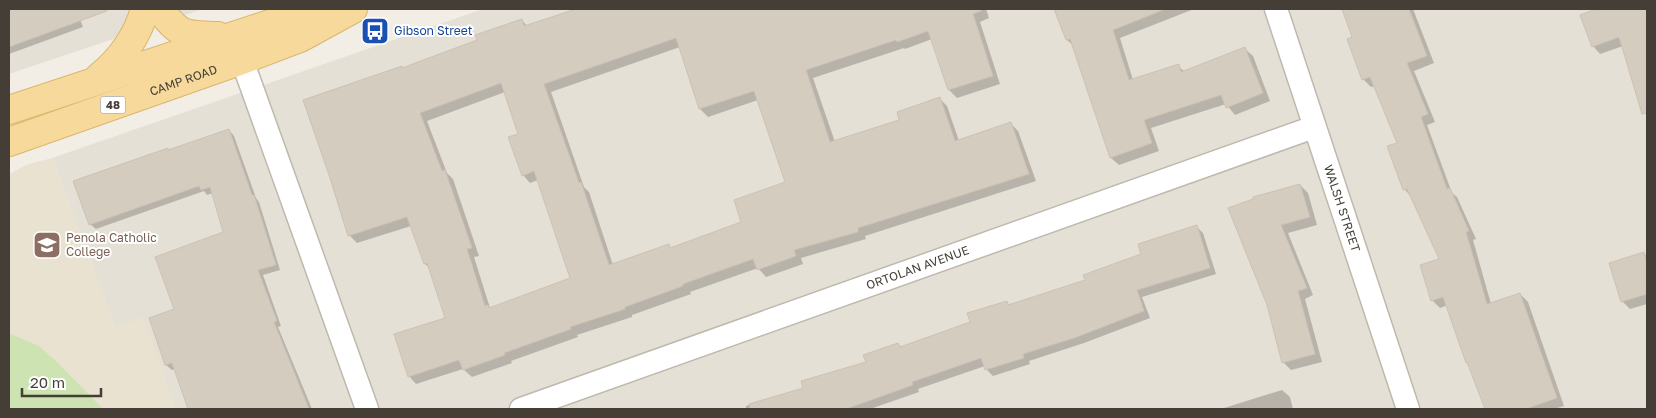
<svg xmlns="http://www.w3.org/2000/svg" width="1656" height="418" viewBox="0 0 1656 418" font-family="'Golos Text',sans-serif">
<style>
.residential{fill:#e5e0d5}
.education{fill:#eae2d1}
.pitch{fill:#cee3b2}
.shadow{fill:#0003;fill-rule:evenodd}
.building{fill:#d5ccc0;stroke:#cdc1b1;fill-rule:evenodd}
.lines{fill:none;stroke-linecap:round;stroke-linejoin:round}
.street-casing{stroke:#bfb8ad;stroke-width:25}
.primary-casing{stroke:#dab66c;stroke-width:30}
.street{stroke:#fff;stroke-width:22}
.primary{stroke:#f6d99b;stroke-width:28}
.labels{text-anchor:middle;stroke-width:4;stroke-linejoin:round;paint-order:stroke}
.shield{fill:#fff;stroke:#7c7872;stroke-width:1}
.shield-label{font-size:11px;font-weight:bold;fill:#443e36}
.transit-label{font-size:12px;fill:#164399;stroke:#fff;text-anchor:start}
.street-label{font-size:12px;fill:#443e36;stroke:#fff}
.education-label{font-size:12px;fill:#785e54;stroke:#fff;text-anchor:start}
</style>
<rect width="100%" height="100%" fill="#f2eee6"/>
<!-- residential -->
<path class="residential" d="M9 9H203L9 74Z
M483 9H1647V409H146L52 158Z"/>
<!-- education -->
<path class="education" d="M52 158 116 328 143 317 176 409H9V174L26 165Z"/>
<!-- pitch -->
<path class="pitch" d="M9 333 39 346 59 364 103 409H9Z"/>
<!-- shadow -->
<path class="shadow" d="M9 9H76L83 27 9 54Z
M580 9H630L632 15 647 9H986L989 18 980 22 1000 84 957 98 949 90 932 39 905 49 904 48 813 78 835 142 901 120 939 98 947 106 959 141 1010 123 1018 131 1036 181 865 236 866 239 801 258 803 264 766 277 758 268 690 292 691 294 632 315V317L577 335 578 337 511 361 512 363 472 377 463 369 416 384 409 376 446 318 430 268 425 264 411 226 357 243 349 235 403 69 479 41 522 20 527 26ZM680 47 700 109 708 117 758 100 786 183 743 223 672 249 668 245 613 265 589 192 584 187 551 92ZM505 92 519 134 523 175 530 183 538 180 572 279 490 308 474 257 479 256 453 179 447 173 427 121Z
M1055 9H1194L1120 38 1133 80 1178 66 1185 72 1245 49 1253 56 1270 101 1235 115 1226 104 1151 128 1159 151 1119 165 1111 158 1074 46 1067 40Z
M1343 9H1413L1434 63 1414 71 1435 122 1427 125 1452 193 1457 197 1476 239 1473 240 1491 304 1520 294 1528 302 1564 406 1554 409H1486L1470 365 1467 362 1448 305 1440 308 1432 300 1441 260 1412 197 1405 190 1399 143 1375 86 1371 87 1364 80 1349 40 1354 38Z
M1600 9H1647V111L1641 104 1623 46 1600 54 1593 46 1582 15Z
M229 130 234 136 256 198 259 202 280 270 263 275 281 326 278 327 312 409H255L253 402 232 409H189L175 369 172 370 166 365 225 233 213 193 207 195 204 191 96 229 90 224 167 149 169 151Z
M1300 185 1308 193 1317 225 1288 233 1313 295 1305 299 1322 362 1291 370 1283 362 1268 305 1229 208Z
M1197 227 1203 233 1216 274 1142 297 1150 318 1084 343 1029 361 1030 364 993 376 986 369 985 366 918 389 919 392 870 409H742L746 408V406L804 389 867 363 898 344 902 348 972 323 1007 303 1010 305 1086 281 1142 255Z
M1643 254 1645 255 1647 254V304L1630 309 1622 301Z
M1282 390 1290 397 1293 409H1221Z"/>
<!-- building -->
<path class="building" d="M9 9H106L107 11 9 47Z
M576 9H980L981 11 973 14 993 76 948 90 928 31 897 42 896 40 806 70 830 142 899 120 897 112 940 97 955 141 1011 122 1029 174 858 228V232L794 250 796 256 757 270 753 259 683 284V286L625 307V309L570 327 571 329 504 353 505 355 463 370 459 360 408 377 394 334 445 318 427 263 424 264 407 217 348 236 329 175 303 100 402 66V68L477 40 475 35 522 19 524 26ZM676 38 699 109 754 91 785 182 734 200 741 222 670 248 669 244 609 265 581 182 579 183 544 84ZM501 83 518 134 508 137 522 176 534 171 570 278 489 308 488 305 485 306 467 249 472 248 445 170 442 171 420 113Z
M1054 9H1163V10L1113 30 1129 80 1179 64 1181 72 1245 47 1263 93 1226 108 1221 95 1144 120 1152 143 1110 158 1070 39 1066 40Z
M1342 9H1409L1427 56 1407 63 1428 114 1421 117 1447 189 1450 188 1469 231 1466 232 1487 304 1520 293 1557 398 1526 409H1485L1467 362 1466 363 1443 297 1431 301 1420 265 1439 259 1407 189 1403 190 1387 146 1397 143 1370 77 1362 80 1347 39 1352 37Z
M1596 9H1647V113L1642 114 1619 37 1592 47 1580 15Z
M229 129 252 195H254L276 265 258 270 277 321 274 322 309 409H188L172 363 165 365 149 318 174 309 155 257 223 232 210 187 201 190 199 186 89 225 73 181 168 148V150Z
M1300 184 1310 217 1281 225 1307 288 1298 291 1315 354 1282 363 1267 305 1228 208 1253 199V197Z
M1197 225 1210 268 1137 290 1144 311 1077 337 1023 354 1024 358 985 370 981 358 912 382 913 385 846 409H750L749 404 803 388 801 381 866 362 863 355 898 343 900 347 970 322 967 313 1007 301 1008 305 1085 280 1083 275 1141 254 1138 244Z
M1644 252 1647 263V294L1621 302 1609 263Z"/>
<g class="lines">
<defs>
<g id="street">
<path id="s1" d="M1276 9 1408 409"/>
<path d="M242 60 367 409"/>
<path id="s2" d="M521 409 1314 127"/>
</g>
<g id="primary">
<path d="M159 9C181 36 183 35 218 36"/>
<path d="M99 77C121 60 138 35 145 9"/>
<path d="M9 110 291 17 334 9"/>
<path id="s3" d="M9 142 242 60 300 38 353 9"/>
</g>
</defs>
<!-- street casing -->
<use href="#street" class="street-casing"/>
<!-- primary casing -->
<use href="#primary" class="primary-casing"/>
<!-- street -->
<use href="#street" class="street"/>
<!-- primary -->
<use href="#primary" class="primary"/>
</g>
<!-- icons -->
<defs>
<symbol id="bus-square" viewBox="-11 -11 22 22"><rect x="-9" y="-9" width="18" height="18" rx="4" fill="#1a4fb4" stroke="#fff"/><path d="M-5-6H5V4H4V6H2V4H-2V6H-4V4H-5ZM-3.5-4V0h7V-4ZM-3.5 1.2v1.5H-2V1.2ZM2 1.2v1.5H3.5V1.2Z" fill="#fff"/></symbol>
<symbol id="school-square" viewBox="-11 -11 22 22"><rect x="-9" y="-9" width="18" height="18" rx="4" fill="#8d6e63" stroke="#fff"/><path d="M0-5L7-2L0 1L-7-2ZM-4 1L0 2.5L4 1V4Q0 6-4 4Z" fill="#fff"/></symbol>
</defs>
<g fill-rule="evenodd">
<use href="#bus-square" x="359" y="15" width="32" height="32"/>
<use href="#school-square" x="31" y="229" width="32" height="32"/>
</g>
<g class="labels">
<!-- shield labels -->
<rect class="shield" x="100.5" y="96.5" width="25" height="17" rx="4"/>
<g class="shield-label">
<text x="113" y="109">48</text>
</g>
<!-- transit labels -->
<g class="transit-label">
<text x="394" y="35">Gibson Street</text>
</g>
<!-- street labels -->
<g class="street-label">
<text dy="4" stroke="none"><textPath href="#s3" startOffset="185">CAMP ROAD</textPath></text>
<text dy="4" stroke="none"><textPath href="#s1" startOffset="210">WALSH STREET</textPath></text>
<text dy="4" stroke="none"><textPath href="#s2" startOffset="421">ORTOLAN AVENUE</textPath></text>
</g>
<!-- education labels -->
<g class="education-label">
<text x="66" y="242">Penola Catholic<tspan x="66" dy="14">College</tspan></text>
</g>
</g>
<!-- border -->
<rect width="1656" height="418" fill="none" stroke="#443e36" stroke-width="20"/>
<!-- scale -->
<path d="M22 388v8h79v-8" fill="none" stroke="#443e36" stroke-width="2.5"/>
<text x="30" y="388" font-size="15" fill="#443e36" stroke="#ffffff" stroke-width="4" paint-order="stroke">20 m</text>
</svg>
